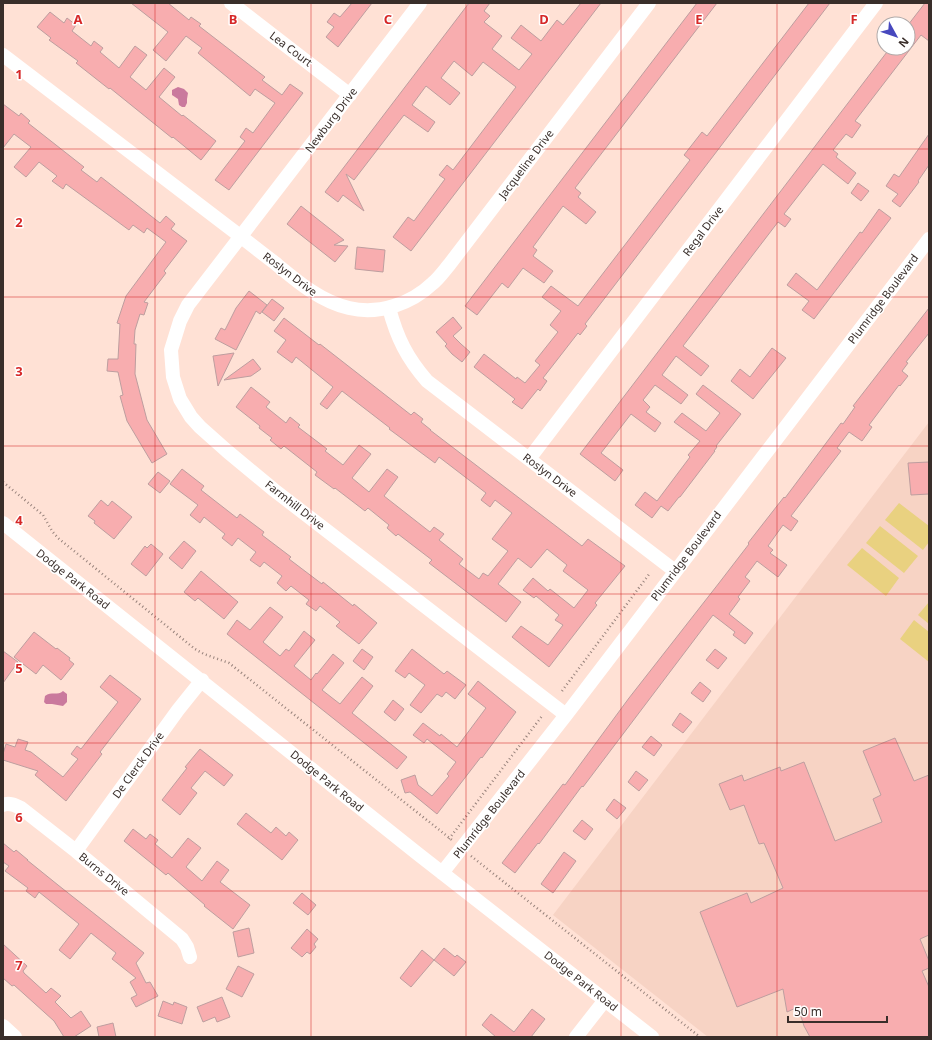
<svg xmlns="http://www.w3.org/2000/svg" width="932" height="1040" viewBox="0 0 932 1040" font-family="'Noto Sans',sans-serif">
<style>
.built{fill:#f7d3c4}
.green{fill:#e9d180}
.water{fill:#ca799d}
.building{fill:#f8adaf;stroke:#bd9e9f}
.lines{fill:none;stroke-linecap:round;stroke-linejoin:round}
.path{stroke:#98837c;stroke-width:2.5;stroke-dasharray:1 3;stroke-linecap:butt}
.minor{stroke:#fff;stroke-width:14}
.grid{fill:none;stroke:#d62828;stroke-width:1;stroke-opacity:0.55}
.labels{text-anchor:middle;stroke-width:3;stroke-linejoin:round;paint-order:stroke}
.street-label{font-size:11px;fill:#392e2a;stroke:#fff}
.grid-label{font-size:13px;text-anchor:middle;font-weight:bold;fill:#d62828;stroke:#fff;stroke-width:3;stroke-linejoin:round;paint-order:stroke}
</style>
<rect width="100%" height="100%" fill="#ffe1d5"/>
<!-- built -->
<path class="built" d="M929 422V1037H708L553 915Z"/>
<!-- green -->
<path class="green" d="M899 503 929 526V542L923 550 885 520Z
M880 526 918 556 904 573 866 543Z
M862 548 899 578 886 596 847 565Z
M929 602V624L918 615Z
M914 620 929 632V662L900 639Z"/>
<!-- water -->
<path class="water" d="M178 87 184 89 188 93 187 99V103L185 107H182L179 105 178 99 172 95V90Z
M63 691 67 694V702L63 706 52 704H46L44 702 45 696C51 691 58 696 63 691Z"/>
<!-- building -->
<path class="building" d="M131 3H168L189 20 191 17 201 24 199 26 265 77 262 80 282 95 290 84 303 93 229 190 215 180 245 141 240 137 246 128 253 133 275 103 255 89 250 96 198 53 202 48 186 36 166 61 153 50 168 32Z
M352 3H372L338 47 326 37 334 27 327 22 334 13 340 17Z
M469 3H490L484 11 490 16 484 22 502 36 492 49 519 70 532 54 511 38 521 25 541 41 557 20 563 25 581 3H601L411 251 393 237 408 217 414 221 445 179 439 175 447 165 453 170 516 87 483 62 472 76 454 61 441 78 460 93 450 105 426 86 412 105 435 122 428 132 404 115 354 180 346 174 364 211 343 195 338 202 325 192Z
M697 3H717L575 188 581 193 578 197 596 212 586 224 563 206 533 247 537 250 533 256 553 271 544 283 523 268 508 288 502 283 477 315 465 306Z
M809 3H830L585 324 587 326 580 335 578 333 543 378 547 381 540 391 538 389 522 409 512 402 515 399 474 367 484 354 516 379 517 377 525 383 540 365 535 361 558 332 550 325 561 311 542 297 551 286 578 306 690 160 684 155 702 132 707 136Z
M925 3H929V41L921 35 855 121 861 125 852 138 846 134 833 150 838 154 836 157 856 173 848 184 823 164 784 214 791 219 785 227 778 222 683 346 709 366 701 376 676 356 662 375 688 395 681 404 655 385 643 400 650 407 646 412 661 423 655 432 631 414 601 453 623 470 615 481 580 454 890 48H908V25Z
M50 12 64 23 67 18 76 25 72 31 91 46 94 41 103 48 100 52 119 68 135 46 147 55 130 77 146 90 164 68 175 77 159 97 182 116 183 115 216 141 201 160 173 137 172 138 110 88 109 89 76 63 78 61 49 40 51 38 37 27Z
M3 104 19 116 21 113 30 121 28 123 84 167 81 170 97 182 101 177 160 223 166 216 175 224 171 229 187 241 164 271 166 273 144 302 148 303 144 315 140 314 135 330 134 344H136L135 374 147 420 167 454 152 463 127 421 120 396 123 395 118 372 107 371 108 359H118L120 324 117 323 126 296 166 242 147 228 144 233 133 225 129 230 66 184 63 189 52 181 57 176 39 162 26 177 14 167 31 147 14 134 3 148Z
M929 134V165L918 181 919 182 900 207 892 201 898 194 886 186 894 174 899 177Z
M858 183 869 191 861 201 851 193Z
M301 206 344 240 334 245 348 246 335 262 287 224Z
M879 209 891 218 814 319 802 310 809 301 787 285 796 273 817 290 860 232 862 233Z
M357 247 385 250 383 272 355 269Z
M249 291 267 305 260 314 256 311 236 350 215 339 221 328 225 330 236 308Z
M272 299 284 308 274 321 262 312Z
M929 308V333L906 362 908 363 902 371 908 376 900 386 899 385 869 425 872 427 862 441 849 432 837 448 841 451 791 516 798 521 791 531 783 525 768 546 773 550 770 553 787 565 778 577 757 561 745 577 750 581 738 597 740 599 729 614 753 633 745 644 733 635 735 632 713 615 583 787 582 786 539 844 538 843 515 873 502 863 563 784 565 785 629 698 719 583 749 544 748 543 784 497 785 498 841 423 843 424 855 407 853 406Z
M453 317 462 328 453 336 461 344 470 352 462 362 452 354 445 346 447 344 436 332Z
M284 318 319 345 320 344 411 415 414 412 423 419 421 422 431 430H430L582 546 588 539 625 566 595 603 597 605 549 667 512 637 521 626 548 645 563 625 555 620 559 615 536 596 534 598 523 590 533 578 548 591 550 589 574 608 588 590 563 571 567 565 547 549 531 568 518 558 498 584 521 602 506 622 429 563 432 560 398 534 396 536 387 528 389 525 368 508 365 511 335 488 334 489 315 475 317 472 284 446 281 449 270 440 272 438 259 428 260 426 236 407 251 387 270 402 266 407 286 423 290 417 300 425 298 427 327 449 325 451 343 465 359 445 371 454 352 478 369 492 387 469 398 477 384 496 430 532 434 527 444 534 439 540 463 559 459 564 479 579 483 573 488 576 508 551 492 539 512 513 495 500 490 507 481 500 486 493 439 457 435 463 389 429 390 428 342 391 327 409 320 404 333 387 296 357 292 363 277 352 286 340 274 331Z
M772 348 786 358 753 399 731 381 740 369 750 377Z
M234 353 218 386 213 356Z
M253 359 261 369 251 376 224 380Z
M703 385 741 414 716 446 717 447 714 451H715L680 497H679L668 511 661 506 652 518 635 505 645 492 657 501 690 457 688 455 700 441 674 422 682 413 706 431 720 413 696 394Z
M929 462V494L911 495 908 463Z
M182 469 204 486 201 490 237 518 240 514 264 532 262 535 291 557 289 559 322 584 323 582 353 606 354 604 377 623 359 644 336 626 340 622 320 606 316 611 306 604 309 600 291 586 286 591 277 583 282 576 264 562 260 567 250 560 256 552 238 538 232 546 222 538 225 534 204 517 200 523 190 515 198 505 170 484Z
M158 472 170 481 160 493 148 484Z
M101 500 108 506 112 501 132 517 114 539 94 523 95 521 88 516Z
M184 541 196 551 182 569 169 558Z
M151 544 163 554 146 576 131 564 145 546 147 548Z
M201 571 238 602 224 619 198 598 195 601 184 592Z
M270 607 283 617 263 642 280 656 286 649 289 651 304 631 315 640 294 666 311 680 316 673 317 674 333 654 344 663 322 690 340 704 362 677 373 686 352 713 407 757 397 769 227 634 237 620 250 630Z
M34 632 56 649 57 648 70 658 69 660 74 664 61 680 43 665 36 674 14 657Z
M362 649 373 657 364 670 353 661Z
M412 649 444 674 447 671 466 685 455 699 446 692 442 697 437 694 421 713 410 705 425 685 409 673 405 678 395 671Z
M715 649 727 658 718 669 706 660Z
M3 651 18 662 3 683Z
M110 675 141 699 100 752 102 754 66 801 35 775 38 771 3 760V754L6 744 15 747 18 739 28 742 25 750 31 752 63 777 78 759 71 754 77 746 81 749 118 702 100 687Z
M478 681 516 712 482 758 481 757 437 814 410 792 405 793 401 780 415 775 418 785 432 796 449 776 447 774 456 762 427 739 424 743 413 735 423 723 440 736 441 734 457 747 486 708 468 694Z
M700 682 711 691 703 702 691 693Z
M393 700 404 709 395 721 384 712Z
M680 713 692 722 683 733 672 725Z
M651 736 662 745 654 756 642 747Z
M895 738 914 781 929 775V935L920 939 929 961V968L922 971 929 987V1037H810L804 1026 798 1007 787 1012 783 989 737 1007 700 912 747 893 751 903 783 888 764 843 759 844 744 805 730 810 719 784 742 775 744 781 780 767 781 771 804 762 835 841 882 822 873 799 881 795 863 751Z
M200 749 233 775 224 786 205 771 191 788 197 793 180 815 162 800 187 768 185 767Z
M636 771 648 780 639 791 628 782Z
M614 799 626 808 617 819 606 810Z
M246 813 271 833 276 827 286 836 289 832 298 840 282 860 237 824Z
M582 820 593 829 585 840 573 831Z
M133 829 146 839 150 834 158 840 155 844 172 858 188 838 201 848 186 867 202 881 217 861 229 870 220 882 250 905 233 929 204 906 205 905 168 873 166 875 124 841Z
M3 843 14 852 16 850 28 860H27L58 885 144 953 136 963 146 983 150 982 158 996 136 1007 131 998 137 995 130 982 136 978 112 959 116 953 91 933 70 959 59 950 79 924 39 892 35 898 26 891 28 888 5 871 9 866 3 862Z
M564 852 576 861 553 893 541 884Z
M302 893 316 905 308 915 293 903Z
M249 928 254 953 238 957 233 932Z
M307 929 318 939 314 944 316 947 310 954 307 952 302 957 291 948Z
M3 944 27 966 23 971 24 973 46 993 51 988 61 996 55 1002 71 1018 81 1011 91 1026 74 1037H64L54 1021 14 985 12 986 3 978Z
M444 948 455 957 457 955 466 962 454 976 434 960Z
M422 950 434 960 411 987 400 978Z
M238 966 254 974 242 997 226 989Z
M222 997 230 1017 217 1022 215 1017 203 1022 197 1007Z
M163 1001 173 1005 174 1002 187 1007 182 1024 158 1016Z
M532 1009 545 1019 531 1037H496L482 1025 491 1014 514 1032Z
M113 1023 116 1037H99L97 1027Z"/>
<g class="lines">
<!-- path -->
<path class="path" d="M3 482 43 515 52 531 58 538 195 649 204 654 229 663 452 840
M562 691 650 573
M449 839 542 716
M471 856 700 1037"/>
<!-- minor -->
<path class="minor" d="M231 3 350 95
M420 3 188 305 180 321 171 350 173 377 180 399 191 417 200 427 227 451 274 490 566 715
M3 55C77 112 153 169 227 226 243 238 259 251 275 263 298 282 320 301 349 308 379 315 411 304 433 283 439 278 444 271 449 265L649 3
M389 308C397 338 407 358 427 381L675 571
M529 459 876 3
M3 523 418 854 652 1037
M3 805C9 802 15 805 21 808L76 851 182 939 187 947 190 957
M76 851 178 710 202 680
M442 873 566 715 929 239
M3 1026 15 1037
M576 1037 605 1000"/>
</g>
<!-- grid -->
<path class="grid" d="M155 3V1037M311 3V1037M466 3V1037M621 3V1037M777 3V1037M3 149H929M3 297H929M3 446H929M3 594H929M3 743H929M3 891H929"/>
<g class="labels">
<!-- street labels -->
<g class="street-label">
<text transform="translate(291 49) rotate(37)" y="4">Lea Court</text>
<text transform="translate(331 120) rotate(-53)" y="4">Newburg Drive</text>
<text transform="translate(526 164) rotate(-53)" y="4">Jacqueline Drive</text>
<text transform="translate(703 231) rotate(-53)" y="4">Regal Drive</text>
<text transform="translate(290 274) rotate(37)" y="4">Roslyn Drive</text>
<text transform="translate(883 299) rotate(-53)" y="4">Plumridge Boulevard</text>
<text transform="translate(550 475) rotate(37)" y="4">Roslyn Drive</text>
<text transform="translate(295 505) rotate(38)" y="4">Farmhill Drive</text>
<text transform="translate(686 556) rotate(-53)" y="4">Plumridge Boulevard</text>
<text transform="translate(73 579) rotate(38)" y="4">Dodge Park Road</text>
<text transform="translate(138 765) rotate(-54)" y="4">De Clerck Drive</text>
<text transform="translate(327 781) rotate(39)" y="4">Dodge Park Road</text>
<text transform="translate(489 814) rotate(-52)" y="4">Plumridge Boulevard</text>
<text transform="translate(104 874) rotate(39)" y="4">Burns Drive</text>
<text transform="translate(581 981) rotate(38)" y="4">Dodge Park Road</text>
</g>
</g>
<g class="grid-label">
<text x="78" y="24">A</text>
<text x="233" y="24">B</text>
<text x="388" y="24">C</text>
<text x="544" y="24">D</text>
<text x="699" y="24">E</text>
<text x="854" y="24">F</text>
<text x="19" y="79">1</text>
<text x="19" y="227">2</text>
<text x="19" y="376">3</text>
<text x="19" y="525">4</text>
<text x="19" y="673">5</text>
<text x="19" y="822">6</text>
<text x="19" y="970">7</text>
</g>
<!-- border -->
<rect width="932" height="1040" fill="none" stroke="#392e2a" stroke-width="8"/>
<!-- north arrow -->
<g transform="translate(896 36) rotate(130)"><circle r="19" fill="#ffffff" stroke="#b0abaa"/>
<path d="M0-3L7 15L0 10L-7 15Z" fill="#4748be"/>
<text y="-6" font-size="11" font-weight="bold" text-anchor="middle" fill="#392e2a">N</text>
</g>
<!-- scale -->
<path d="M788 1016v6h99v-6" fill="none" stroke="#392e2a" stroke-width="2"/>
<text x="794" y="1016" font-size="12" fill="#392e2a" stroke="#ffffff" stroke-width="3" paint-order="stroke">50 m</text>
</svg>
